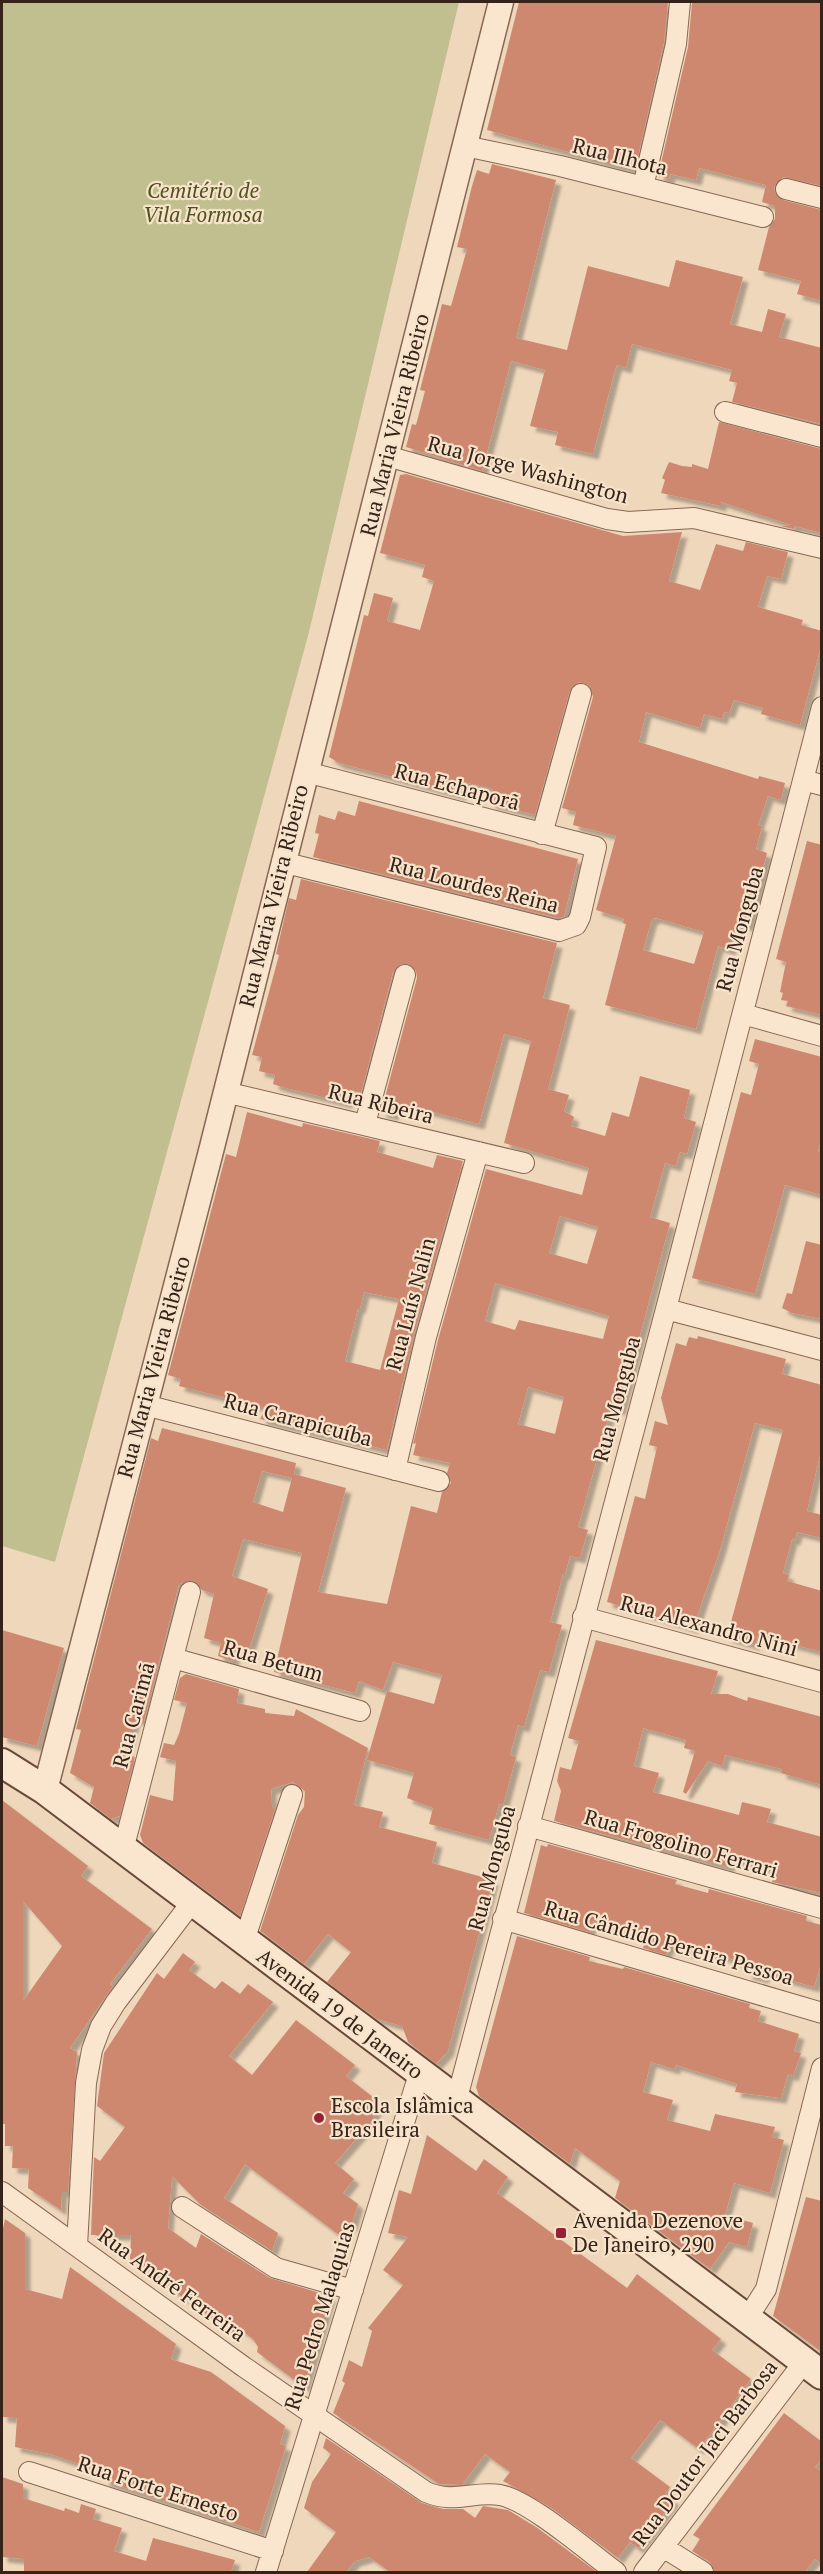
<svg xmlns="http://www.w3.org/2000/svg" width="823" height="2574" viewBox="0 0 823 2574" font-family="'PT Serif',serif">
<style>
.cemetery{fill:#c1bf8f}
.building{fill:#cf886f;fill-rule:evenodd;filter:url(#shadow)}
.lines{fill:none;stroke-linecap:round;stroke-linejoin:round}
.minor-casing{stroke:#876754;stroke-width:22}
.tertiary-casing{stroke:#876754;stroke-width:27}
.secondary-casing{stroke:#684838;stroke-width:32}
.minor{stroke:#fae6ce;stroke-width:20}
.tertiary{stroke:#fae6ce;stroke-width:24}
.secondary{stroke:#fae6ce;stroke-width:28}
.poi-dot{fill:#982235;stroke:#f6e3ca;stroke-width:2}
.labels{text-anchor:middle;stroke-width:4.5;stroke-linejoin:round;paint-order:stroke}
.street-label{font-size:21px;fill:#35231a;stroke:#f6e3ca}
.park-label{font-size:21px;font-style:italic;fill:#4d5220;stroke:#f6e3ca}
.poi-label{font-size:21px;fill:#35231a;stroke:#f6e3ca;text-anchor:start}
</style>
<defs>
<filter id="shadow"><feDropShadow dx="5.5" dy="5.5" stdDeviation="1.5" flood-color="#0004"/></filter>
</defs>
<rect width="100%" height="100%" fill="#efd7bb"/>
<!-- cemetery -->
<path class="cemetery" d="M2 2H459L309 632 55 1562 2 1546Z"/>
<!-- building -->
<path class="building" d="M519 2H668L664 42 635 170 487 130Z
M692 3 822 2V186L783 177 774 187 775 193 783 200 822 210V301L797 294 801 281 758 270 769 227 775 219V206L762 202 766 185 699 168 696 180 670 174 669 179 658 176 688 47Z
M492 164 556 180 516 338 567 350 588 266 669 287 676 260 743 277 730 324 762 332 768 309 786 314 779 337 822 348V424L732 402 737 383 729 381 732 370 632 344 626 368 617 365 615 370 593 454 555 445 558 432 530 426 545 370 511 361 482 471 406 447 412 424 416 425 425 391 420 390 442 304 451 306 467 249 457 247 472 186 477 170 489 174Z
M719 422 822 449V533L795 526 794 529 781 526 791 525 721 502V506L661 493 665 480 662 478 669 462 682 466 692 467V464L708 469Z
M406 474 623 536 682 532 669 581 700 590 716 544 743 551 746 542 788 552 781 579 767 576 758 607 803 620 801 625 822 631V642L800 725 761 714 763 708 734 700 729 713 724 712 722 719 704 714 700 728 646 712 639 742 758 779 759 776 785 783 781 800 768 796 758 825 762 826 756 849 767 853 748 926 738 923 730 950 718 946 696 1029 605 1005 626 924 623 923 624 919 596 910 616 836 573 825 576 812 562 808 593 697 589 685 579 682 570 690 535 815 490 803 493 789 464 782 461 795 339 763 329 757 364 615 368 616 374 593 393 598 387 621 420 630 434 581 422 577 425 565 380 553 400 475ZM656 918 704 932 694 964 643 950 652 919Z
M359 801 578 859 564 917 558 918 313 857 319 834 315 833 319 815 335 820 338 811 355 816Z
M807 841 822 845V1015L786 1006 788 1001 781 1000 783 993 780 992 786 962 776 959Z
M301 879 557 943 543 998 570 1005 548 1089 569 1095 564 1111 574 1117 571 1126 605 1136 612 1112 629 1117 640 1076 690 1090 684 1118 696 1122 687 1154 680 1152 676 1166 665 1163 650 1217 670 1223 667 1234 620 1410 611 1408 578 1527 588 1530 580 1558 570 1556 565 1574H563L550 1622 562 1625 549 1672 540 1670 524 1727 518 1725 510 1755 516 1757 503 1805 499 1804 489 1840 429 1824 433 1808 407 1798 414 1773 367 1760 387 1691 434 1704 442 1675 393 1662 383 1690 359 1681 355 1693 274 1672 302 1553 243 1539 232 1576 268 1589 249 1649 237 1646 233 1661 218 1656 221 1643 204 1638 214 1594 202 1590 194 1581 179 1584 144 1721 135 1719 125 1754 135 1757 120 1816 111 1819 90 1803 94 1787 70 1773 81 1730 76 1729 151 1438 158 1441 162 1428 220 1443 296 1463 294 1474 346 1488 318 1592 387 1604 411 1506 437 1513 442 1492 451 1483 447 1473 450 1463 413 1455 416 1443 413 1444 438 1340 486 1169 582 1195 589 1168 504 1143 531 1041 504 1034 479 1124 413 1107 412 1112 395 1108 393 1115 381 1112 417 978 416 971 409 964H401L393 972 361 1093 350 1090 347 1103 282 1087 273 1084 275 1075 259 1071 262 1057 252 1055 279 955 276 954 289 898 296 900ZM560 1216 598 1227 587 1264 549 1253ZM495 1283 609 1316 603 1339 519 1320 515 1330 485 1321ZM528 1387 564 1397 555 1434 518 1424ZM262 1471 292 1478 283 1512 253 1502Z
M755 1039 822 1057V1136L818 1151 822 1152V1195L785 1185 755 1294 692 1278 741 1092 751 1095 759 1064 749 1061Z
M247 1112 302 1127 303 1123 380 1141 377 1152 433 1168 437 1155 463 1161 414 1334 387 1450 260 1419 266 1408 179 1386 181 1379 168 1375 226 1154 236 1157ZM364 1292 399 1299 380 1370 345 1361 358 1308H360Z
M806 1241 822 1245V1319L792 1313 782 1308 787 1293 792 1294Z
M698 1336 786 1359 782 1374 822 1385V1446L807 1511 822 1515V1538L797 1532 795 1540 792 1539 783 1573 789 1575 787 1581 822 1591V1652L758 1635 755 1645 727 1637 783 1430 755 1423 720 1550 693 1628 607 1602 635 1496 645 1499 657 1447 649 1445 655 1421 668 1425 661 1398 676 1343 686 1346 689 1337 697 1339Z
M2 1630 64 1648 37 1746 2 1737Z
M596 1640 718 1671 711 1694H728L747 1701 748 1697 822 1717V1785L781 1773 782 1769 725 1755 722 1766 708 1761 686 1794 683 1792 695 1751 684 1748 686 1740 643 1728 634 1766 659 1773 653 1792 739 1815 742 1802 771 1809 767 1822 822 1837V1893L772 1882 776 1871 731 1858 729 1867 554 1821 561 1791 557 1781 560 1767 571 1770 579 1741 568 1738Z
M186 1674 239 1689 237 1703 265 1709V1713L294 1716 296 1709 368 1748 354 1805 383 1812 379 1827 437 1842 432 1863 493 1880 448 2051 436 2064 408 2042 402 2026 377 2019 327 1982 351 1952 328 1934 304 1964 260 1931 298 1815 304 1807 305 1791 300 1787 293 1782 271 1789 272 1806 275 1809 240 1916 143 1843 140 1835 150 1795 173 1801 176 1761 160 1757 164 1743 174 1745 179 1734 187 1703 174 1700 180 1678Z
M2 1800 88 1866 81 1876 152 1929 110 1984 113 1986 70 2048 77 2052 68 2192H62L61 2210 28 2188 29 2169 12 2168 13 2146H5V2124H3L2 2107ZM23 1901 62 1946 23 2001Z
M548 1844 677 1880 675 1884 708 1893 709 1889 807 1916 806 1921 822 1925V1960L814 1987 765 1973 763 1978 747 1974 749 1964 692 1948 691 1953 668 1947 666 1955 643 1948 646 1937 592 1921 589 1932 524 1913 541 1845 547 1847Z
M517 1936 590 1957 589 1961 623 1969 624 1967 750 2004 749 2008 761 2011 758 2021 799 2034 794 2051 801 2053 793 2076 788 2074 781 2098 735 2092 737 2084 676 2065 674 2069 651 2062 643 2092 673 2100 667 2120 710 2131 715 2114 775 2127 772 2137 784 2140 770 2193 734 2183 725 2215 753 2223 747 2247 729 2242 710 2269 615 2198 620 2181 575 2148 570 2164 479 2096 476 2087Z
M183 1953 195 1962 189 1970 215 1989 222 1981 240 1994 248 1984 273 2002 229 2056 252 2075 296 2020 355 2065 346 2076 378 2101 372 2121 335 2163 354 2179 343 2193 358 2204 351 2227 347 2225 343 2238 245 2164 224 2198 278 2233 272 2251 201 2205 172 2176 168 2228 196 2248 201 2234 270 2278 330 2296 304 2387 257 2352 258 2347 253 2339 237 2327 233 2334 130 2259 131 2235H91L94 2157 100 2161 125 2127 97 2106 104 2053 157 1973 164 1979Z
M427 2135 476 2171 484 2159 508 2177 497 2193 627 2288 637 2274 721 2339 712 2350 751 2379 699 2449 660 2420 631 2458 670 2487 665 2494 674 2500 638 2548 630 2542 618 2558 550 2507 503 2481 510 2472 485 2454 462 2485 439 2484 333 2413 345 2383 342 2381 349 2360 362 2367 372 2331 368 2328 403 2285 383 2270 408 2237 388 2233 399 2190 411 2194Z
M806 2197 822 2201V2352L773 2316Z
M5 2219 25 2233V2289L62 2299 70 2267 176 2344 171 2359 211 2372 285 2426 280 2444 286 2446 259 2532 104 2481 106 2473 50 2454 15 2447 17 2418 2 2417V2233Z
M784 2413 822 2442V2458L815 2467 822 2472V2564L815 2559 805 2572H715L710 2562 692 2551 700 2539 693 2535Z
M326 2438 422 2503 443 2509H463L475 2518 483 2506 508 2510 536 2527 597 2572H390L369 2557 355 2561 346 2572H307L336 2532 304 2508 312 2482 331 2454 323 2448Z
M2 2477 23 2484V2498L64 2511 65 2508 79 2513 81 2504 96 2509 93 2519 122 2528 114 2551 146 2561 153 2538 235 2560 231 2572H24V2559L2 2557Z"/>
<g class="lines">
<defs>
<path id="minor" d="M465 146 560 166 763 217
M643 187 676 44 680 2
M786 189 822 198
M725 412 822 437
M387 456 607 519 628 522 694 518 822 548
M803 780 822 785
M542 834 581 694
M282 862 559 931 576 925 580 917 596 847 306 772
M743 1014 822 1036
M225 1092 524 1163
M365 1124 405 975
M666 1309 822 1350
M145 1405 439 1481
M395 1470 426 1337 478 1152
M583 1617 822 1682
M173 1658 360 1711
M528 1826 822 1908
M123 1850 190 1592
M503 1919 822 2013
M244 1941 292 1795
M456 2102 666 1309 822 707
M2 2192 244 2367 426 2492C454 2504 472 2491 500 2495 529 2500 590 2553 616 2572
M182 2207 276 2268 353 2290
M77 2246 86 2083 92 2050 101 2026 116 2002 192 1902
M747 2319 766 2289 822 2068
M29 2472 273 2551
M663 2547 703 2572
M266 2572 419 2074
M644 2572 804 2362"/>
<path id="tertiary" d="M45 1790 210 1155 501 2"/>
<path id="secondary" d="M2 1763 45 1790 822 2375"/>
</defs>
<!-- minor casing -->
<use href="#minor" class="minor-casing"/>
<!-- tertiary casing -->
<use href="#tertiary" class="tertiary-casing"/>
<!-- secondary casing -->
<use href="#secondary" class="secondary-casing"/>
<!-- minor -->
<use href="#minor" class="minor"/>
<!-- tertiary -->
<use href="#tertiary" class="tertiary"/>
<!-- secondary -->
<use href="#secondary" class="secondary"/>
</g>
<!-- markers -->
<g class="poi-dot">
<circle cx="319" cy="2118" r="6"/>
<rect x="555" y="2227" width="12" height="12" rx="3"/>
</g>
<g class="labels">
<!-- street labels -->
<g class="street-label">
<text transform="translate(620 157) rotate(14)" y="7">Rua Ilhota</text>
<text transform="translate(395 425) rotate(-76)" y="7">Rua Maria Vieira Ribeiro</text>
<text transform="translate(528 470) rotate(15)" y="7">Rua Jorge Washington</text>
<text transform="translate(457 787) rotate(15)" y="7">Rua Echaporã</text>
<text transform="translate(474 885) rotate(14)" y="7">Rua Lourdes Reina</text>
<text transform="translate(274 896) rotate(-76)" y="7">Rua Maria Vieira Ribeiro</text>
<text transform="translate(740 929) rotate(-75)" y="7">Rua Monguba</text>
<text transform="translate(381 1104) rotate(14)" y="7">Rua Ribeira</text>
<text transform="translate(411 1304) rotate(-75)" y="7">Rua Luís Nalin</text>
<text transform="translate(154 1367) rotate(-75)" y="7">Rua Maria Vieira Ribeiro</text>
<text transform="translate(617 1399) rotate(-75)" y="7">Rua Monguba</text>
<text transform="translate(298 1420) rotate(15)" y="7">Rua Carapicuíba</text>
<text transform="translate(709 1626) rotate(15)" y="7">Rua Alexandro Nini</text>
<text transform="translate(273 1661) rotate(16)" y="7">Rua Betum</text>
<text transform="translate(134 1715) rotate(-75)" y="7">Rua Carimã</text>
<text transform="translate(681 1844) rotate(16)" y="7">Rua Frogolino Ferrari</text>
<text transform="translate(492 1868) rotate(-75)" y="7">Rua Monguba</text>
<text transform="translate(669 1943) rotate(16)" y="7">Rua Cândido Pereira Pessoa</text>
<text transform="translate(340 2014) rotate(37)" y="7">Avenida 19 de Janeiro</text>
<text transform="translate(172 2285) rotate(36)" y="7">Rua André Ferreira</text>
<text transform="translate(320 2316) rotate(-73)" y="7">Rua Pedro Malaquias</text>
<text transform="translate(705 2453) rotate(-53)" y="7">Rua Doutor Jaci Barbosa</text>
<text transform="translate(158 2489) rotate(18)" y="7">Rua Forte Ernesto</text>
</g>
<!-- park labels -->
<g class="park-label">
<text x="203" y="198">Cemitério de<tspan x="203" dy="24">Vila Formosa</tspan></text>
</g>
<!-- poi labels -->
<g class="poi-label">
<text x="331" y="2113">Escola Islâmica<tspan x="331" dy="24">Brasileira</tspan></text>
<text x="573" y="2228">Avenida Dezenove<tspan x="573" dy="24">De Janeiro, 290</tspan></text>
</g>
</g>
<!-- border -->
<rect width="823" height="2574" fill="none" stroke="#35231a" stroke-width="6"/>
</svg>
